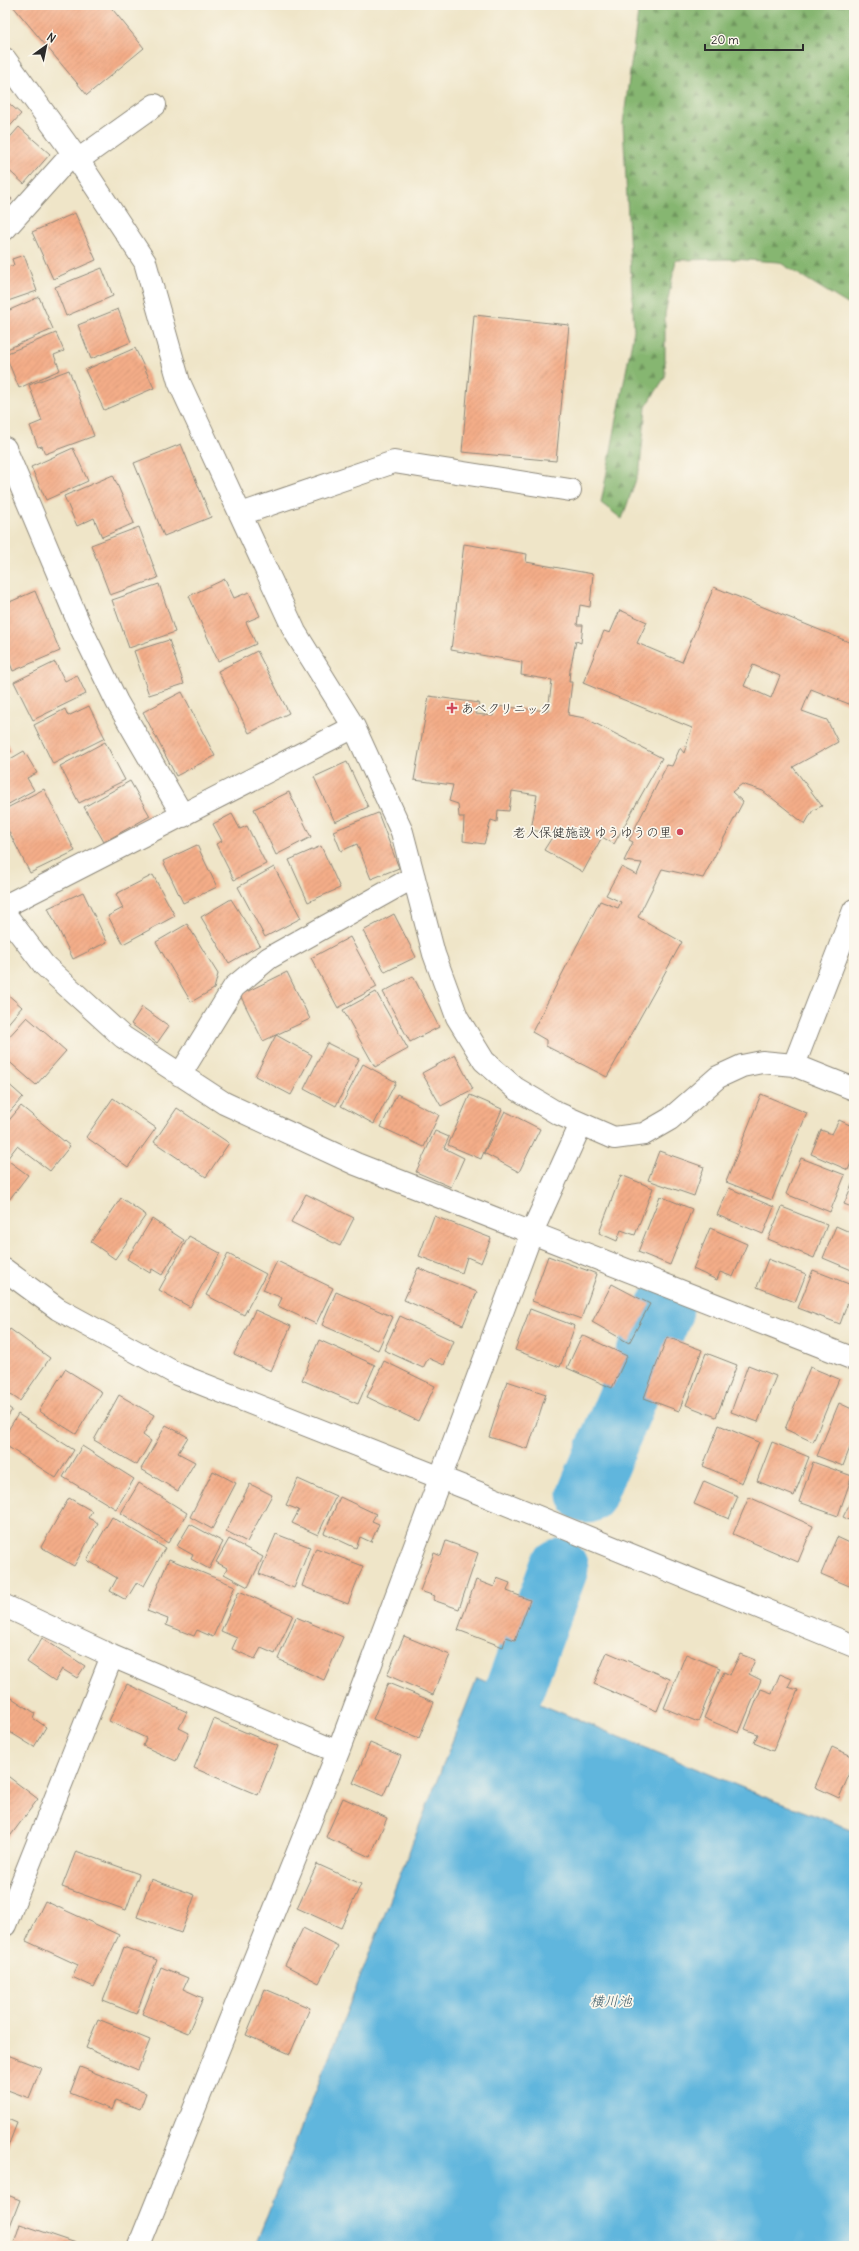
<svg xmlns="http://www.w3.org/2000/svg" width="859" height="2251" viewBox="0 0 859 2251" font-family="Delius,'Klee One',sans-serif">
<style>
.forest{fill:url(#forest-firs);stroke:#58704e}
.water{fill:#61b6dd;stroke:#467084}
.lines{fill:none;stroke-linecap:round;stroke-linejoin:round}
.river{stroke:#61b6dd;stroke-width:59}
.building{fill:url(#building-hatch);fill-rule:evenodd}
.minor-casing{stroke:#8d887a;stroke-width:24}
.minor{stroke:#fff;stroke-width:22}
.poi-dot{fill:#d1495b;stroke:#fbf7ec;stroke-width:1.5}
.labels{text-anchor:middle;stroke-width:3.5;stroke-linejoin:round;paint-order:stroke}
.poi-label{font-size:13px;fill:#2b2b2b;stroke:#fbf7ec;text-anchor:start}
.water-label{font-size:14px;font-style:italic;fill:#3e5c69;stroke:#fbf7ec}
</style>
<defs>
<pattern id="forest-firs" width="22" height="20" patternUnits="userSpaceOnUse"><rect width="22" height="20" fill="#86b671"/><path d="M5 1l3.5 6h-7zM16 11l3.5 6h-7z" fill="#6e945d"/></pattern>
<pattern id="building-hatch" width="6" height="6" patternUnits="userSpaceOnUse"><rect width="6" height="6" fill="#f4ad88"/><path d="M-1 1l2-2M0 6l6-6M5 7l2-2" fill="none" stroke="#d19576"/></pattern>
</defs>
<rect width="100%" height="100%" fill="#fbf7ec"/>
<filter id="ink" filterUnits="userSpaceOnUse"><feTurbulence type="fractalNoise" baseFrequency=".025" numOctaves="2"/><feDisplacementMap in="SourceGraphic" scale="8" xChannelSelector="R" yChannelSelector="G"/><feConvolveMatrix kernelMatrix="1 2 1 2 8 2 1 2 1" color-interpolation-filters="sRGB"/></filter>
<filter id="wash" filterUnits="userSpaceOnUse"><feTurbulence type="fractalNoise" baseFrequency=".012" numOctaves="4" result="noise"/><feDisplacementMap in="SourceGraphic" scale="16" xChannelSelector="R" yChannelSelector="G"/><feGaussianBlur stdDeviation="0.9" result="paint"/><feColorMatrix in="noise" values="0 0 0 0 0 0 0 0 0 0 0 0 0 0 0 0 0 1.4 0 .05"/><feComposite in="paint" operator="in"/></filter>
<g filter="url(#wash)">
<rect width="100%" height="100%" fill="#efe5c8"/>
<!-- forest -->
<path class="forest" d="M639 5H854V308L779 262 732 259 676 260 665 314V377L646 407 640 468 622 519 601 503 634 330 623 124Z"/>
<!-- water -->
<path class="water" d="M477 1678 765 1797 854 1830V2246H255Z"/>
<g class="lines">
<!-- river -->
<path class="river" d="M587 1494 664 1310
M513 1693 559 1568"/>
</g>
<g id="blocks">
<!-- building -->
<path class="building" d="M12 5H109L144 48 87 95Z
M5 100 21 114 5 132Z
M19 127 50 154 24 184 5 167V143Z
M5 193 12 199 5 208Z
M75 213 96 260 53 279 32 232Z
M24 255 37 291 5 302V268L14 265 12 259Z
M102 268 113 296 66 316 55 287Z
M39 297 53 329 5 350V312Z
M118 309 131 342 91 359 78 325Z
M474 315 569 325 556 461 462 452Z
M56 333 64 351 54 355 60 370 19 388 5 354Z
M135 348 154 388 104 410 85 370Z
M69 370 94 436 45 454 42 446 38 447 30 426 42 421 29 385Z
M181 444 211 517 164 536 134 463Z
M73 448 88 481 46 500 31 467Z
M113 475 134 523 102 537 94 518 77 526 64 496Z
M139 527 158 578 110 595 91 545Z
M464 544 527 554 526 562 593 574 590 607 580 605 577 625H583L581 643 576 641 570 670 569 682H572L568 715 585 718 662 758 614 844 602 837 583 872 544 850 554 834 531 830 537 795 512 791 509 811 498 810 497 822 491 820 484 844 463 841 464 817H459L458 804 449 801 453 785 414 780 429 696 479 703 476 714 493 716 496 706 548 711 552 680 521 675 522 662 451 650Z
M225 579 234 598 249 592 260 616 246 622 256 644 218 661 189 596Z
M159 584 175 632 129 648 112 600Z
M714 587 854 644V706L811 689 802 711 827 720 838 742 793 767 822 806 813 810 805 824 763 791 742 784 732 792 743 802 703 878 662 869 638 917 682 942 607 1077 546 1046V1040L532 1032 600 901 618 908 621 902 606 895 621 867 637 875 642 863 624 861 633 842 629 840 667 765 672 766 680 748 684 753 692 728 583 683 604 631 610 633 620 610 647 622 637 643 682 662ZM753 665 780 676 771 698 744 686Z
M35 591 60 651 13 671 5 651V604Z
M169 640 184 684 149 695 134 651Z
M257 651 289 713 249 733 218 671Z
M55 662 65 681 77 675 86 694 33 720 14 682Z
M182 692 215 756 176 776 143 712Z
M89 706 105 738 53 764 34 725 65 709 68 716Z
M5 736 11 752 5 754Z
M105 742 125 780 79 803 60 766Z
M24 751 37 773 27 778 34 790 5 806V762Z
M347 762 368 807 335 822 314 777Z
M130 781 150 816 104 842 84 807Z
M44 789 75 851 30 873 5 824V809Z
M289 792 311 837 276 855 254 809Z
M378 813 399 868 371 879 357 844 341 851 333 831Z
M232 814 240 829 247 826 266 864 234 880 216 844 222 841 213 824Z
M197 845 217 887 183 903 163 861Z
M321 846 340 888 308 902 289 860Z
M274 867 301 918 265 937 238 887Z
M153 875 175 916 123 944 108 916 123 908 116 894Z
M83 892 107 942 73 959 48 908Z
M231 899 260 945 229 963 201 917Z
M394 914 416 957 385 972 363 931Z
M187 924 218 974 214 989 191 1002 156 942Z
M350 937 377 987 338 1008 311 958Z
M287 972 310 1019 263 1041 240 995Z
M413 976 439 1027 410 1042 383 992Z
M5 992 22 1007 5 1027Z
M376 992 408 1049 375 1067 343 1010Z
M142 1007 169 1026 157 1043 131 1024Z
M27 1017 66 1051 36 1085 5 1058V1041Z
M276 1035 312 1055 291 1095 255 1076Z
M327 1043 359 1059 336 1106 304 1089Z
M455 1055 473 1089 441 1106 422 1073Z
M363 1064 396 1082 374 1124 341 1106Z
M5 1081 23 1097 5 1117Z
M397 1094 439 1115 424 1147 381 1127Z
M761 1094 807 1113 772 1200 726 1182Z
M470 1095 502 1109 481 1159 448 1145Z
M113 1098 156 1128 128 1167 86 1137Z
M21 1106 70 1146 50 1171 17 1146 7 1159 5 1157V1125Z
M177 1108 229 1143 206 1177 154 1142Z
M505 1111 540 1129 519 1172 484 1153Z
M839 1120 854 1127V1156L848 1170 811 1154 821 1130 832 1134Z
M435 1131 449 1137 444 1148 464 1158 451 1187 416 1172Z
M659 1151 704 1167 694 1196 648 1180Z
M801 1158 845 1175 830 1212 786 1194Z
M6 1159 28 1175 9 1200 5 1197Z
M621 1175 653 1188 635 1235 621 1230 617 1241 599 1233Z
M854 1180V1208L844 1204Z
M729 1188 774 1207 763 1234 717 1215Z
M306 1194 354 1218 340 1246 291 1222Z
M660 1196 692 1209 670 1265 638 1252Z
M121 1198 146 1215 115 1259 91 1242Z
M782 1207 827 1225 814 1258 768 1239Z
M434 1216 491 1238 481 1263 467 1257 462 1273 419 1256Z
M152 1219 184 1240 162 1275 152 1269 150 1273 127 1259Z
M836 1226 854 1234V1271L823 1258Z
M710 1228 747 1244 733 1277 720 1272 717 1280 693 1269Z
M189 1236 220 1253 190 1307 159 1290Z
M228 1254 266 1274 244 1315 206 1295Z
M548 1256 597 1274 581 1319 532 1301Z
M768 1259 806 1274 795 1302 757 1287Z
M277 1261 333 1288 316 1324 278 1306 282 1298 263 1290Z
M418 1268 477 1292 463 1325 404 1300Z
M813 1270 854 1286 840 1324 798 1308Z
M612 1284 650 1304 629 1343 592 1322Z
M336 1292 393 1317 378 1350 322 1325Z
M530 1309 575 1326 560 1367 515 1350Z
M255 1310 291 1326 271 1371 234 1354Z
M400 1316 454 1341 444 1365 428 1358 423 1368 384 1350Z
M10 1329 50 1358 20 1401 5 1391V1336Z
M582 1335 627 1356 612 1388 567 1368Z
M667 1337 702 1350 679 1411 644 1398Z
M319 1340 375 1365 358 1404 302 1380Z
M706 1353 737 1365 716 1417 686 1405Z
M384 1361 435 1386 418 1421 367 1397Z
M748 1365 776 1376 758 1422 731 1412Z
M810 1367 839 1379 813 1442 785 1429Z
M65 1369 102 1392 76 1434 39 1411Z
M507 1381 546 1394 528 1449 489 1437Z
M119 1395 154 1415 143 1435 151 1441 137 1465 94 1440Z
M839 1403 854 1410V1437L843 1466 817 1456Z
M5 1405 12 1410 5 1421Z
M18 1414 74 1450 56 1478 5 1445V1435Z
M166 1425 188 1437 178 1453 195 1462 178 1491 141 1469Z
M719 1425 759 1442 742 1483 703 1466Z
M772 1442 809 1457 794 1496 757 1481Z
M82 1446 134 1479 116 1509 63 1477Z
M813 1462 852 1476 838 1516 799 1502Z
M213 1471 236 1483 212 1529 190 1517Z
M298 1479 336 1496 318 1535 292 1523 299 1510 286 1505Z
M704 1481 738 1496 729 1519 694 1504Z
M139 1483 187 1513 168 1543 121 1513Z
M250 1484 272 1495 247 1542 226 1531Z
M854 1495V1522L843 1517Z
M340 1497 376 1514 372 1521 379 1524 371 1542 360 1537 356 1548 324 1533Z
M749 1497 813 1526 798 1562 733 1534Z
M69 1498 92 1511 88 1518 98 1523 74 1566 41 1547Z
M112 1517 165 1548 144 1586 137 1582 126 1600 110 1591 117 1578 87 1560Z
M190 1524 223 1542 209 1569 191 1559 193 1555 177 1546Z
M276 1534 310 1547 294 1588 259 1574Z
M837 1537 854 1545V1588L821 1574Z
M229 1539 263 1557 248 1587 224 1574 227 1568 216 1562Z
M446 1541 478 1553 459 1609 433 1600 435 1596 420 1591 434 1553 441 1556Z
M316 1548 363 1566 348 1604 302 1586Z
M169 1559 235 1586 213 1637 197 1630 194 1636 166 1625 168 1619 147 1611Z
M497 1578 510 1583 507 1591 530 1600 515 1640 506 1637 503 1647 458 1630 476 1580 494 1587Z
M239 1591 293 1615 275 1654 261 1648 255 1659 232 1649 237 1638 221 1631Z
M296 1617 343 1637 324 1680 278 1659Z
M404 1636 450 1655 433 1695 387 1675Z
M42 1638 85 1666 77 1678 62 1669 55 1681 27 1662Z
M607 1652 670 1679 657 1711 594 1684Z
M686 1654 720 1668 698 1722 664 1708Z
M740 1654 755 1660 749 1674 761 1680 739 1733 704 1718 724 1672 730 1675Z
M780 1674 792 1679 788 1687 798 1690 773 1751 754 1743 758 1734 745 1729 761 1689 772 1693Z
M388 1683 434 1702 419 1738 373 1719Z
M127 1684 187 1712 179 1728 189 1733 176 1761 143 1746 146 1738 109 1721Z
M7 1695 35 1713 33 1718 46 1727 34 1747 5 1729 8 1722 5 1720V1699Z
M214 1719 278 1746 258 1795 194 1768Z
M370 1743 401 1756 383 1796 353 1783Z
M832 1747 854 1757V1764L839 1798 815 1787Z
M5 1774 38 1799 5 1843Z
M343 1798 387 1818 370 1857 326 1837Z
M76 1851 139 1874 126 1910 62 1887Z
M317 1864 361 1884 341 1928 297 1908Z
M151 1879 195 1895 181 1933 137 1917Z
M45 1901 119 1935 94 1987 72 1977 78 1965 26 1941Z
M303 1928 338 1946 319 1983 285 1965Z
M124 1947 157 1960 136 2014 103 2001Z
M161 1967 188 1978 183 1989 203 1998 188 2033 142 2014Z
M265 1989 310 2008 290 2054 246 2035Z
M98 2019 150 2040 138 2070 86 2048Z
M5 2054 41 2068 29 2098 5 2089Z
M80 2067 146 2093 140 2109 116 2100 112 2110 70 2093Z
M5 2118 17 2123 5 2154Z
M5 2194 20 2200 5 2239Z
M20 2224 85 2246H13Z"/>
</g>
</g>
<g filter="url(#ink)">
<use href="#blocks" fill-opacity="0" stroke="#8d887a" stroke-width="1"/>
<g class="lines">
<defs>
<path id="minor" d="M5 59 78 160 145 262 179 382 295 632 354 727 402 832 434 954 457 1017 484 1061 515 1088 557 1113 614 1138 644 1134 670 1119 718 1077 742 1066 762 1062 794 1065 854 1089
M78 160 155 105
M5 229 73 153
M5 448 80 626 117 702 183 816
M241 514 394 462 570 490
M5 906 354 727
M5 914 44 965 123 1037 224 1103 356 1164 854 1359
M794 1065 854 910
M180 1075 234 987 269 958 414 877
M5 1270 58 1309 177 1374 484 1495 854 1646
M5 1606 112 1656 338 1752
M5 1925 112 1656
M139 2246 338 1752 532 1232 581 1124"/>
</defs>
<!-- minor casing -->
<use href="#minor" class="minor-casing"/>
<!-- minor -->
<use href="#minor" class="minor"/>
</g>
</g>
<!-- markers -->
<g class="poi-dot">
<path d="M450 702h4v4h4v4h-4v4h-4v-4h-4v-4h4z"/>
<circle cx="680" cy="832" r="4"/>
</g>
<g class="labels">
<!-- poi labels -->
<g class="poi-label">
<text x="461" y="713">あべクリニック</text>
<text x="672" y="837" text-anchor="end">老人保健施設 ゆうゆうの里</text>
</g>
<!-- water labels -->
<g class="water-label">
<text x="611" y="2006">横川池</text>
</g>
</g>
<!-- margin -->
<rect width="859" height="2251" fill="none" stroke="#fbf7ec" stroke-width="20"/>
<!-- north arrow -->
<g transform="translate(46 46) rotate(33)" stroke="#fbf7ec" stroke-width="3" paint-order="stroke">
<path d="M0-3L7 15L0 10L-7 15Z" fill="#2b2b2b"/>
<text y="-6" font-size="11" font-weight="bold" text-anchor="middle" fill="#2b2b2b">N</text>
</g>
<!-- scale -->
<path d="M705 44v6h98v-6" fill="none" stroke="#2b2b2b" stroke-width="2"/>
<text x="711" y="44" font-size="12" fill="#2b2b2b" stroke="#fbf7ec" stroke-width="3" paint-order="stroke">20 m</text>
</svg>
